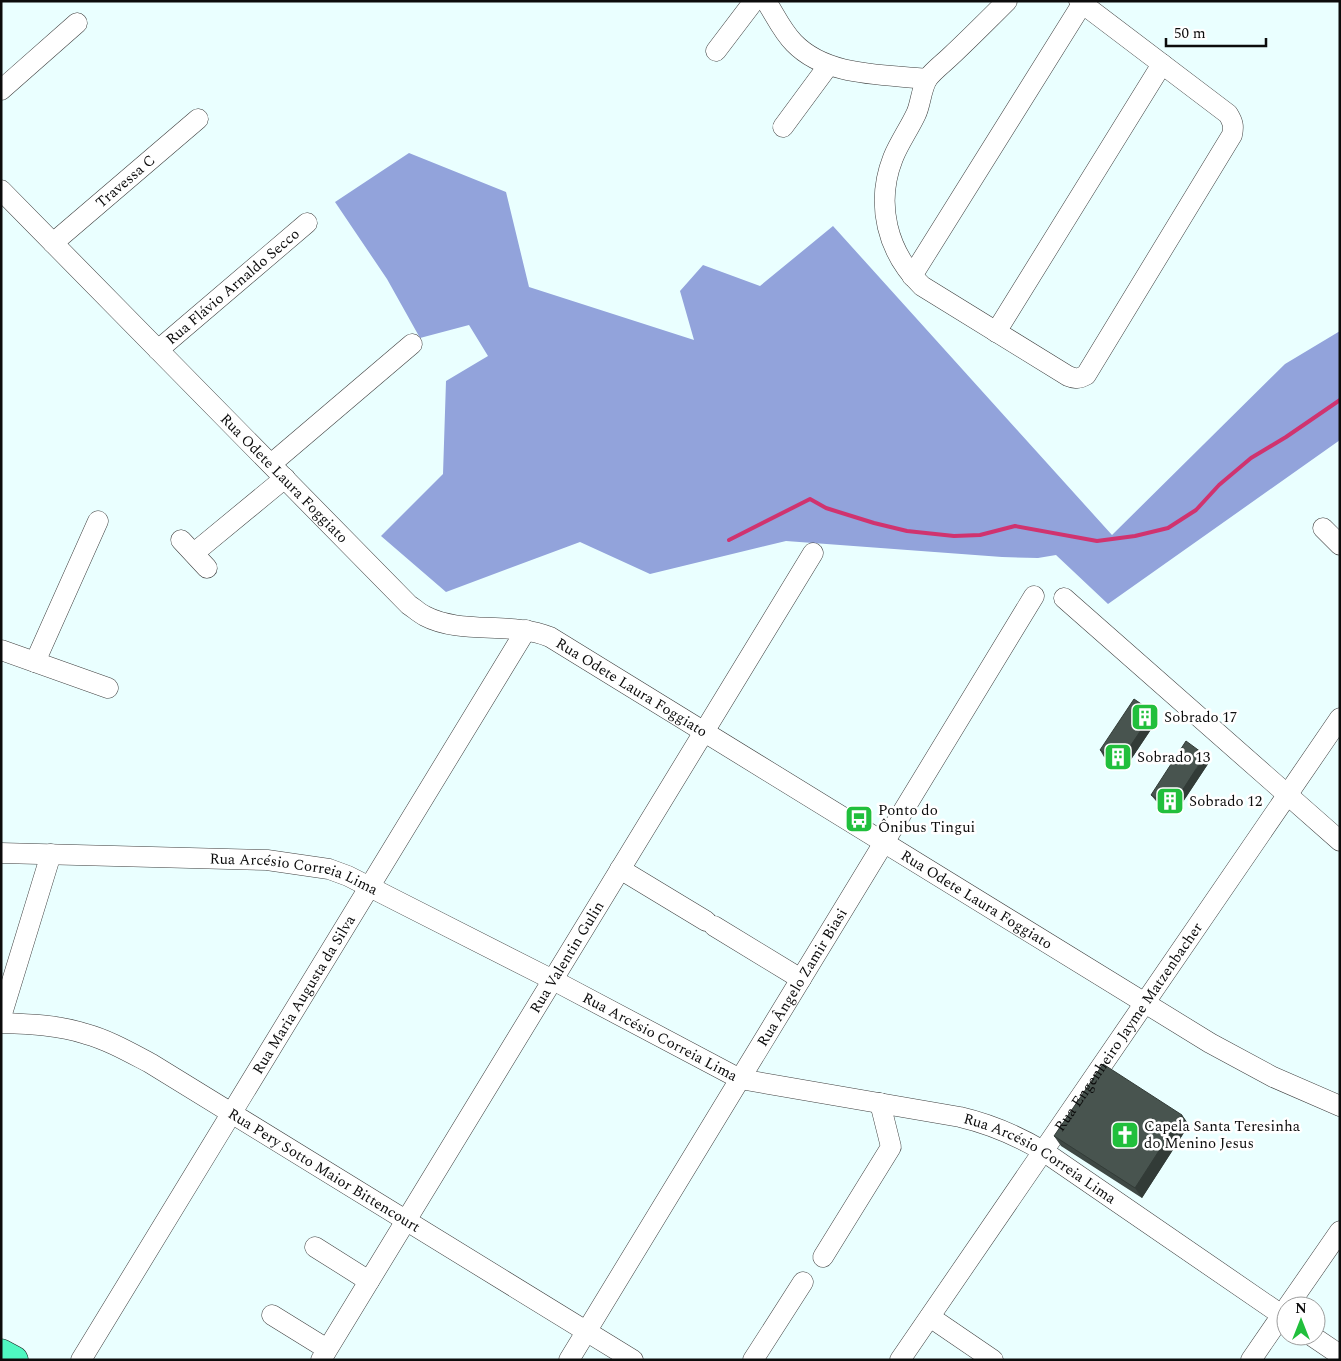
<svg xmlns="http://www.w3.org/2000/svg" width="1341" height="1361" viewBox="0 0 1341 1361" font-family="Spectral,serif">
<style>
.forest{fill:#92a3db}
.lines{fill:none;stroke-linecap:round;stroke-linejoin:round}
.stream{stroke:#d0336f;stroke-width:4}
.minor-casing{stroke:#3f3f3f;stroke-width:21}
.highway-casing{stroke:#1d1d1d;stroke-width:29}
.minor{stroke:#fff;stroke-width:20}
.highway{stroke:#4ff8c1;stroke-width:28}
.wall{fill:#3e4844}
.shaded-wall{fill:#323b37}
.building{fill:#48544f;stroke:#323b37}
.labels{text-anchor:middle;stroke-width:5;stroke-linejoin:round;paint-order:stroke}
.street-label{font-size:15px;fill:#0c0c0c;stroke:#fff}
.poi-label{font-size:15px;fill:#0c0c0c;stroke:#fff;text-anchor:start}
</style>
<rect width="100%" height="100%" fill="#eaffff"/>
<!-- forest -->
<path class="forest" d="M409 153 506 192 529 287 694 340 680 291 703 265 760 286 833 226 1112 535 1285 364 1340 331V440L1108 604 1056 555 1038 558 1002 557 786 541 650 574 580 542 446 592 381 536 443 474 446 381 488 356 469 325 420 338 387 279 335 202Z"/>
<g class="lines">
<!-- stream -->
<path class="stream" d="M729 540 810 499 826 508 874 523 907 531 954 536 980 535 1015 526 1097 541 1135 536 1168 528 1196 510 1219 485 1251 458 1286 437 1340 400"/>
<defs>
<g id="minor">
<path d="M766 1C775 15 782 31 794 43 827 77 883 74 927 79"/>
<path d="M1007 1C989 19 971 37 953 54 945 62 934 70 928 78 921 88 921 104 916 114 909 129 899 143 893 158 875 204 887 252 922 286L1068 376C1075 379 1079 379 1086 375L1232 135C1234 126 1233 122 1228 114L1079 1"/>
<path d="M716 51 754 1"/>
<path d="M1 90 77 23"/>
<path d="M783 127 828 66"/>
<path id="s1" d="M1 190 409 605C414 608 419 613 425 616 461 635 511 621 550 637L1210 1043 1273 1077 1340 1106"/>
<path id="s2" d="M53 243 198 119"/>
<path d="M912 276 1082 4"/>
<path d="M996 332 1162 64"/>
<path id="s3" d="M158 350 307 223"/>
<path d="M271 464 412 344"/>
<path d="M1323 528 1340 545"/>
<path d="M181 540 207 568"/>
<path d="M194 553 285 478"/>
<path d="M1064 598 1340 841"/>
<path d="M1 650 108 688"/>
<path d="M35 662 98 521"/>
<path id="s4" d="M1 853 267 860 329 869 348 876 553 980 740 1079 960 1117C990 1124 1016 1135 1043 1151L1286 1318"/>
<path d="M620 869 706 921"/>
<path d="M714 926 801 979"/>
<path d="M1 1017 51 854"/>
<path id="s5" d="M1 1023C29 1024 59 1025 86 1034 108 1040 129 1052 150 1063L633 1360"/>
<path d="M315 1247 369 1281"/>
<path d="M823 1257 891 1147 880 1103"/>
<path d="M1288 1306 1340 1231"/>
<path d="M272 1315 327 1349"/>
<path d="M930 1317 993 1360"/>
<path d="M1312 1336 1340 1355"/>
<path id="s6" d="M81 1360 526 630"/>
<path id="s7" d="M321 1360 813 553"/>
<path id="s8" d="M569 1360 1034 596"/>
<path d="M753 1360 803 1282"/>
<path id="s9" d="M900 1360 1340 718"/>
<path d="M1251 1360 1286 1309"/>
</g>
<path id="highway" d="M1 1353 14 1360"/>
</defs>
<!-- minor casing -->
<use href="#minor" class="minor-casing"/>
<!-- highway casing -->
<use href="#highway" class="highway-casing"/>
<!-- minor -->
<use href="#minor" class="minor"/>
<!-- highway -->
<use href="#highway" class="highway"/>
</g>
<!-- wall -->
<path class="wall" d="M1153 712 1158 719 1124 770 1104 757 1100 750Z
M1210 761 1175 814 1156 801 1151 795Z
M1182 1115 1189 1125 1142 1198 1061 1146 1054 1136Z"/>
<!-- shaded-wall -->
<path class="shaded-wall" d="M1153 712 1158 719 1124 770 1119 763Z
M1205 755 1210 761 1175 814 1171 808Z
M1182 1115 1189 1125 1142 1198 1135 1188Z"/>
<!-- building -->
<path class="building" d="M1134 699 1153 712 1119 763 1100 750Z
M1186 741 1205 755 1171 808 1151 795Z
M1103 1064 1182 1115 1135 1188 1054 1136Z"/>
<!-- icons -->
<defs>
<symbol id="building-square" viewBox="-11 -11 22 22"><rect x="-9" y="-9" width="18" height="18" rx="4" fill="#21bf3c" stroke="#fff"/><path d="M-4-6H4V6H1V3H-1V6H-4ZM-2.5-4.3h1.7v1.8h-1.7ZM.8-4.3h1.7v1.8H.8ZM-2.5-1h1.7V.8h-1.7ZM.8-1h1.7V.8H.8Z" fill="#fff"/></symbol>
<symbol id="bus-square" viewBox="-11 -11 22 22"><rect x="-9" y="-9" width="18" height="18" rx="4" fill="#21bf3c" stroke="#fff"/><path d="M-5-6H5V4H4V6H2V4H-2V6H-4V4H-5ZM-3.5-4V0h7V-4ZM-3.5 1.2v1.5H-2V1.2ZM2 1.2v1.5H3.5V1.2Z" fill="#fff"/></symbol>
<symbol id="church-square" viewBox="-11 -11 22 22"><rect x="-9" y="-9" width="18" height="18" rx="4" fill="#21bf3c" stroke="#fff"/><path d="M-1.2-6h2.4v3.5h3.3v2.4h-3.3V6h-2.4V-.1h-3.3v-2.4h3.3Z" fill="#fff"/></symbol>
</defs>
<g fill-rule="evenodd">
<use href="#building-square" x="1129" y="701" width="32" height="32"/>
<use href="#building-square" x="1102" y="741" width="32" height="32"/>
<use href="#building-square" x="1154" y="785" width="32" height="32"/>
<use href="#bus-square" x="843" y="803" width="32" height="32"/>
<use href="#church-square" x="1109" y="1119" width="32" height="32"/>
</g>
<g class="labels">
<!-- street labels -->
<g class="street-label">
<text dy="5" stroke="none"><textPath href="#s2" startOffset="95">Travessa C</textPath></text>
<text dy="5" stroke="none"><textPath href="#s3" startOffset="98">Rua Flávio Arnaldo Secco</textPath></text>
<text dy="5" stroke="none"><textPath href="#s1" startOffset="404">Rua Odete Laura Foggiato</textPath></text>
<text dy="5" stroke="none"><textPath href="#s1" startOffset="825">Rua Odete Laura Foggiato</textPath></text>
<text dy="5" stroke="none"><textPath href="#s4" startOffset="295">Rua Arcésio Correia Lima</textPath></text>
<text dy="5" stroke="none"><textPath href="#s1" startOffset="1230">Rua Odete Laura Foggiato</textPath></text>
<text dy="5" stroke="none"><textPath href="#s7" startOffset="472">Rua Valentin Gulin</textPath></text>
<text dy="5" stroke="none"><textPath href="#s8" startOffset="448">Rua Ângelo Zamir Biasi</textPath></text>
<text dy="5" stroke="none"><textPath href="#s6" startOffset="428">Rua Maria Augusta da Silva</textPath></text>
<text dy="5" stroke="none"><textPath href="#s9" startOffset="404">Rua Engenheiro Jayme Matzenbacher</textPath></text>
<text dy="5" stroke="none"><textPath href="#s4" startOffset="700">Rua Arcésio Correia Lima</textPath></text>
<text dy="5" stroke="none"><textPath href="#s4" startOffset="1104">Rua Arcésio Correia Lima</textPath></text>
<text dy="5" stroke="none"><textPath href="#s5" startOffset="361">Rua Pery Sotto Maior Bittencourt</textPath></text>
</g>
<!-- poi labels -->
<g class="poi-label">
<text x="1164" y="722">Sobrado 17</text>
<text x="1137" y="762">Sobrado 13</text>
<text x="1189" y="806">Sobrado 12</text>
<text x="878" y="815">Ponto do<tspan x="878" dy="17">Ônibus Tingui</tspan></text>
<text x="1144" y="1131">Capela Santa Teresinha<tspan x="1144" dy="17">do Menino Jesus</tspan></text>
</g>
</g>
<!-- border -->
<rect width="1341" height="1361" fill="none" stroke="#0c0c0c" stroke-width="5"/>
<!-- north arrow -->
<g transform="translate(1301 1321)"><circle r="24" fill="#ffffff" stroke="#9e9e9e"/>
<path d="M0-4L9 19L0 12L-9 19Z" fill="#21bf3c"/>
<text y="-8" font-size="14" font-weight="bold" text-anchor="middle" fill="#0c0c0c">N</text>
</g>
<!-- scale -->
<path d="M1166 38v8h100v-8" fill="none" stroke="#0c0c0c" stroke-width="2.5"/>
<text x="1174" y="38" font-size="15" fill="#0c0c0c" stroke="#ffffff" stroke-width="4" paint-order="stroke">50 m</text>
</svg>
